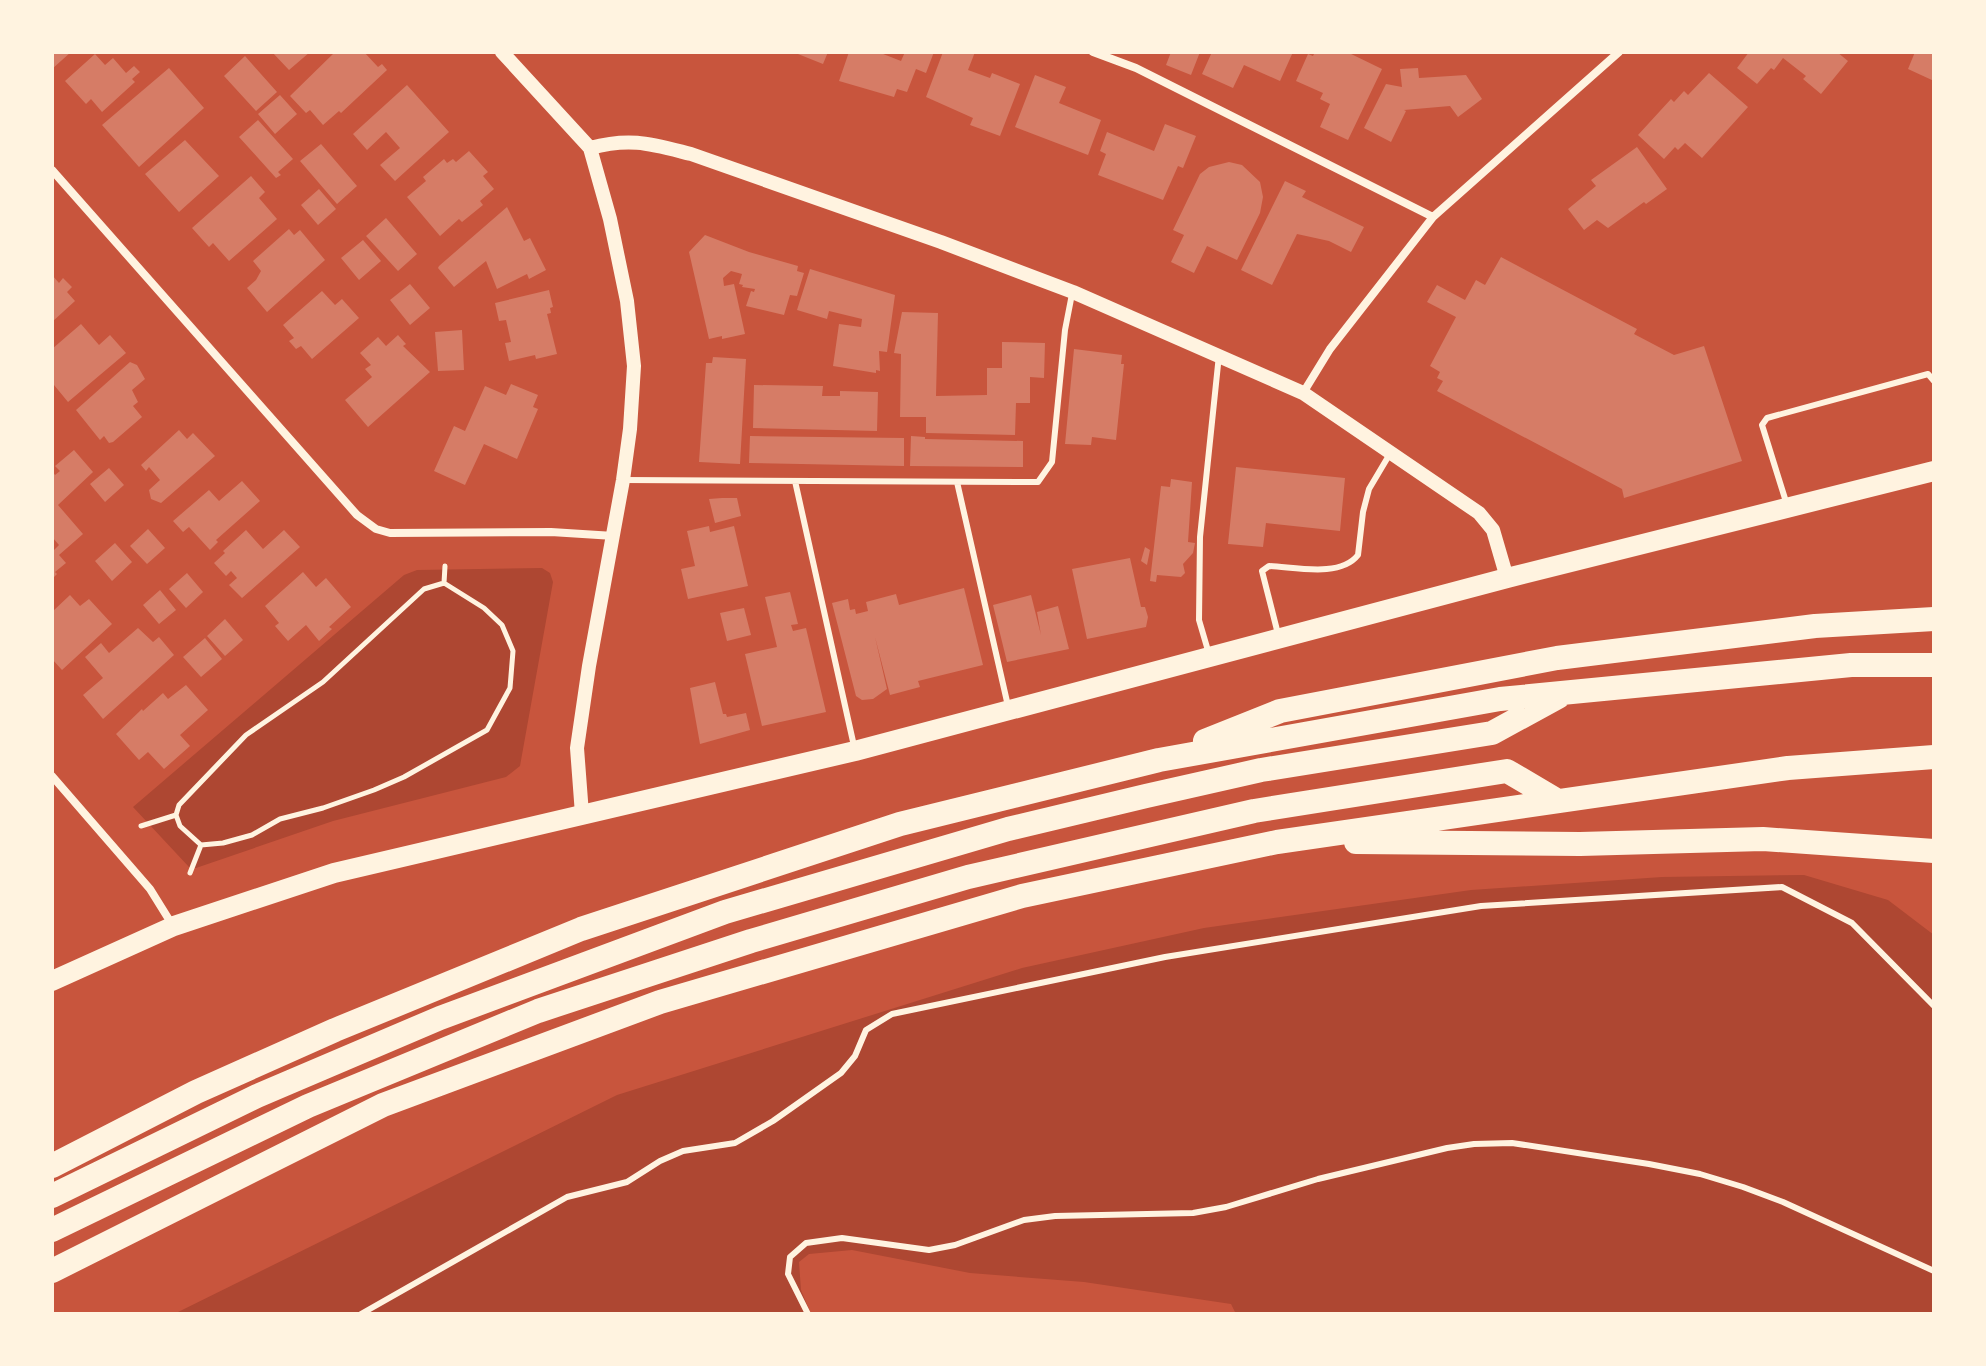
<svg xmlns="http://www.w3.org/2000/svg" width="1986" height="1366" viewBox="0 0 1986 1366" font-family="Arial,sans-serif">
<style>
.green{fill:#ae4732}
.building{fill:#d67c66}
.lines{fill:none;stroke-linecap:round;stroke-linejoin:round}
.path{stroke:#fff3e0;stroke-width:5}
.service{stroke:#fff3e0;stroke-width:6}
.minor{stroke:#fff3e0;stroke-width:8}
.tertiary{stroke:#fff3e0;stroke-width:14}
.primary{stroke:#fff3e0;stroke-width:20}
.motorway{stroke:#fff3e0;stroke-width:24}
</style>
<rect width="100%" height="100%" fill="#c8553d"/>
<!-- green -->
<path class="green" d="M542 568 550 573 553 582 520 766 506 777 333 821 196 868 189 867 133 807 404 575 417 570Z
M1804 875 1888 900 1934 935V1314H1236L1231 1304 1084 1282 970 1273 852 1250 809 1254 799 1262 801 1290 811 1314H174L617 1095 1022 968 1204 928 1471 890 1662 877Z"/>
<!-- building -->
<path class="building" d="M52 52H71L52 69Z
M272 52H310L289 70Z
M335 52H364L378 67 382 64 387 70 341 113 339 111 323 125 310 110 306 113 290 96Z
M793 52H828L823 64Z
M849 52H878L901 61 905 52H934L926 73 916 69 907 92 897 89 894 97 839 81Z
M943 52H975L968 70 990 78 992 73 1020 84 1000 136 970 125 973 118 926 97Z
M1171 52H1200L1191 75 1166 65Z
M1212 52H1293L1280 81 1244 65 1233 88 1202 74Z
M1315 52H1347L1382 69 1348 140 1320 127 1330 104 1320 99 1323 93 1296 81 1308 54 1313 56Z
M1749 52H1837L1848 61 1821 94 1803 79 1806 76 1783 58 1774 70 1771 68 1757 84 1737 68Z
M1915 52H1934V81L1908 69Z
M95 54 105 65 113 58 126 73 134 66 140 72 132 79 135 82 102 112 91 99 86 104 65 81Z
M245 56 277 92 256 111 224 76Z
M169 68 204 108 139 167 102 125Z
M1418 68 1419 78 1466 75 1482 99 1458 117 1450 106 1404 110 1406 111 1391 142 1364 128 1386 84 1402 87 1400 69Z
M1709 73 1748 107 1702 158 1685 143 1678 150 1675 147 1664 159 1638 135 1671 99 1674 102 1684 91 1688 95Z
M1035 75 1066 87 1059 103 1101 120 1088 155 1015 127Z
M407 85 449 132 395 181 380 165 400 148 386 132 367 150 353 134Z
M280 95 297 114 275 134 258 114Z
M258 120 293 159 278 172 281 175 276 178 239 137Z
M1165 124 1196 136 1183 168 1178 166 1163 200 1098 175 1106 154 1100 151 1107 132 1154 151Z
M185 140 219 176 179 212 145 174Z
M321 144 357 186 337 204 300 161Z
M1637 147 1667 189 1646 204 1644 202 1608 228 1597 220 1584 230 1568 209 1596 186 1591 180Z
M469 151 488 172 483 176 494 189 480 201 483 205 462 222 459 219 440 236 407 197 426 181 423 177 444 159 447 163 453 159 456 162Z
M1229 162 1242 165 1260 182 1263 197 1260 213 1237 260 1207 246 1194 273 1171 262 1184 235 1173 230 1200 174 1209 167Z
M251 176 265 192 259 198 277 219 229 261 213 243 209 247 192 228Z
M1285 181 1306 191 1302 197 1364 227 1351 252 1329 241 1297 234 1272 285 1241 270Z
M319 189 336 209 318 225 301 205Z
M507 207 524 241 530 238 546 270 529 279 527 274 497 289 486 261 454 287 438 268 439 266Z
M386 218 417 254 398 271 366 236Z
M289 229 294 235 300 230 325 260 267 312 247 288 256 280 261 271 253 261Z
M705 235 749 252 798 266 797 271 804 273 797 296 790 295 784 315 746 306 751 291 754 292 755 289 742 287 743 285 739 284 742 274 731 271 723 278 724 286 734 284 745 334 722 339V336L709 339 689 252Z
M363 240 381 261 359 280 341 258Z
M1501 257 1637 329 1634 334 1674 355 1704 346 1742 461 1624 498 1622 489 1437 391 1443 381 1437 378 1440 372 1430 366 1456 317 1427 302 1437 285 1465 300 1476 280 1485 285Z
M810 269 895 295 887 352 879 351 880 371 876 370V373L833 366 839 324 861 327 862 319 829 311 827 319 797 310Z
M52 275 59 283 63 278 72 287 67 292 75 301 52 322Z
M410 284 430 308 410 325 390 300Z
M549 290 553 307 550 308 551 313 547 314 557 354 536 359 535 355 509 361 505 343 511 342 506 320 499 321 495 303Z
M322 291 335 305 342 299 359 318 312 359 301 346 296 349 289 341 294 338 283 325Z
M902 312 938 313 936 396 987 395V368H1002V342L1045 343 1044 378 1030 377V403H1016L1015 435 926 433V417H900L901 354 894 353Z
M81 324 99 345 110 335 126 353 68 402 54 385 52 386V349Z
M462 330 464 370 438 371 435 332Z
M398 335 406 344 403 346 430 372 368 427 345 400 372 377 365 369 371 365 360 353 378 337 386 346Z
M1074 349 1122 355 1121 364H1124L1116 440 1092 437 1091 445 1065 444Z
M713 357 746 359 740 464 699 462 706 363H712Z
M130 362 137 365 145 379 132 390 138 402 133 406 142 417 113 442 109 443 104 436 100 440 76 410Z
M511 384 538 395 533 407 538 409 517 459 484 444 465 485 434 471 454 426 465 431 485 386 506 395Z
M754 385 823 386 822 396H840V391L878 392 877 431 753 428Z
M179 430 187 439 193 433 215 456 161 503 151 499 149 490 160 480 149 467 146 471 141 465Z
M750 436 904 438V466L749 463Z
M911 436 925 437V439L1023 441V467L910 466Z
M74 450 93 472 58 505 83 534 59 555 66 563 55 572 57 574 52 579V552L59 545 52 537V471L55 475 60 471 55 466Z
M1236 467 1345 478 1340 531 1266 523 1263 547 1228 544Z
M109 468 124 485 105 502 90 484Z
M1171 479 1192 482 1188 542 1195 543 1193 553 1183 564 1185 573 1181 577 1157 575 1156 582 1150 581 1161 486 1170 487Z
M242 481 260 501 216 540 218 542 210 550 189 527 183 532 173 521 209 490 219 501Z
M722 498H737L741 516 715 523 709 499Z
M709 526 710 532 734 526 748 586 688 599 681 569 695 566 687 531Z
M148 529 165 548 147 564 130 546Z
M246 530 263 549 284 530 300 547 242 598 229 585 237 578 231 571 226 576 214 563 225 553 223 551Z
M115 543 132 562 112 581 95 561Z
M1145 547 1150 550 1147 565 1141 561Z
M1130 558 1141 607H1145L1148 617 1146 627 1087 639 1072 569Z
M303 572 316 587 326 578 351 607 329 627 332 629 319 641 306 625 288 641 275 626 279 623 265 606Z
M187 573 203 592 186 608 169 589Z
M964 588 983 665 918 681 920 687 890 695 875 637 887 689 873 699 862 700 856 696 832 603 848 599 850 610 855 609 856 614 868 611 866 602 896 594 899 605Z
M160 590 176 610 159 624 143 605Z
M790 592 798 624 791 625 793 631 806 628 826 712 762 726 745 654 777 647 765 597Z
M70 595 80 606 89 599 112 624 62 670 52 659V612Z
M1031 595 1041 635 1037 612 1058 606 1069 649 1007 662 993 605Z
M744 608 751 635 727 641 720 613Z
M225 619 243 640 225 656 207 636Z
M138 628 153 642 159 637 174 655 103 719 83 695 103 678 85 657 101 643 109 653Z
M205 638 222 659 201 677 183 657Z
M715 682 723 714H726L727 717 746 713 750 730 700 744 690 688Z
M186 685 208 710 180 735 190 746 164 769 148 752 139 760 116 734 142 709 143 711 163 693 168 699Z"/>
<g class="lines">
<!-- path -->
<path class="path" d="M444 583 484 608 502 625 513 651 510 688 487 730 404 777 374 790 323 808 280 819 252 835 223 843 201 845 180 826 176 815 179 805 246 735 323 682 424 589Z
M444 583 445 566
M141 826 176 815
M190 873 201 845"/>
<!-- service -->
<path class="service" d="M623 480 1038 482 1052 462 1065 330 1072 294
M795 481 854 746
M957 482 1008 706
M1787 505 1762 425 1767 418 1928 374 1934 381
M1278 634 1262 571 1269 566C1295 567 1340 578 1358 555L1363 512 1369 489 1391 452
M1209 654 1199 620 1200 537 1219 355
M361 1314 567 1197 627 1182 660 1161 683 1151 735 1143 773 1121 841 1073 855 1056 866 1030 892 1014 1165 957 1481 906 1782 887 1852 923 1934 1006
M808 1314 788 1274 790 1257 806 1243 842 1238 929 1250 955 1245 1024 1220 1055 1216 1193 1213 1226 1207 1318 1179 1447 1148 1474 1144 1512 1143 1649 1164 1700 1174 1743 1187 1783 1202 1934 1271"/>
<!-- minor -->
<path class="minor" d="M1093 52 1136 68 1433 217
M52 170 357 515 376 529 390 533 551 532 614 536
M1303 393 1330 349 1433 217 1619 52
M52 776 150 889 173 926"/>
<!-- tertiary -->
<path class="tertiary" d="M502 52 590 148 610 219 627 301 634 366 630 429 623 480 589 666 577 748 582 814
M590 148C631 137 651 144 691 154L941 242 1073 292 1303 393 1479 513 1493 530 1507 578"/>
<!-- primary -->
<path class="primary" d="M52 981 174 926 334 873 855 751 1507 578 1934 471"/>
<!-- motorway -->
<path class="motorway" d="M1205 741 1280 711 1557 658 1815 626 1934 619
M1356 842 1580 844 1763 839 1934 851
M52 1166 196 1092 335 1030 581 929 900 824 1159 760 1500 699 1851 665H1934
M52 1196 257 1096 440 1018 725 912 1008 829 1146 796 1261 770 1492 733 1558 697
M52 1230 308 1106 538 1011 751 941 968 877 1254 811 1507 771 1558 801
M52 1271 383 1105 660 1002 1022 896 1277 842 1788 768 1934 757"/>
</g>
<!-- border -->
<rect width="1986" height="1366" fill="none" stroke="#fff3e0" stroke-width="108"/>
</svg>
